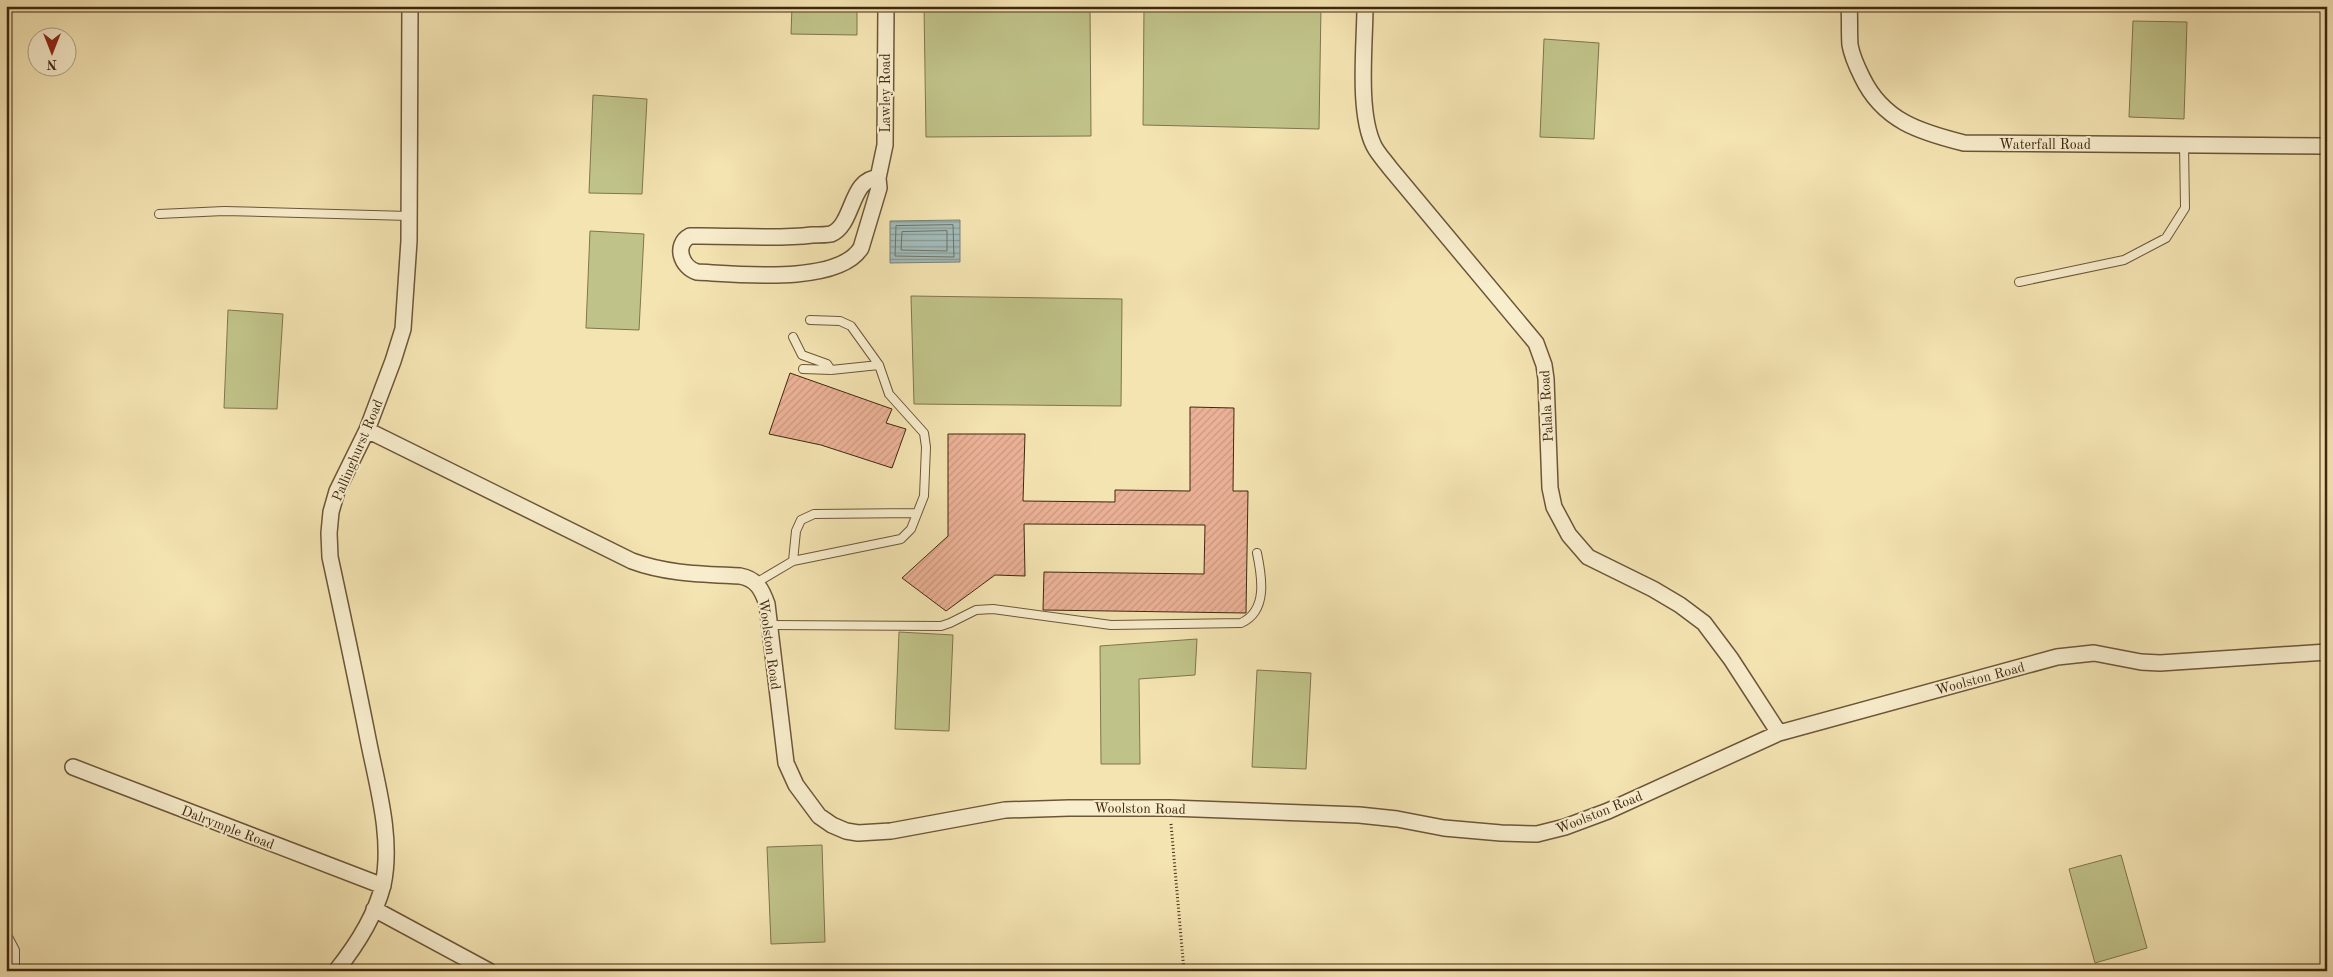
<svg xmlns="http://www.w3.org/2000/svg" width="2333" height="977" viewBox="0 0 2333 977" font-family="'Old Standard TT',serif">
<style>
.pitch{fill:#c0c389;stroke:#80754c}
.water{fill:url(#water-rules);stroke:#7a8075}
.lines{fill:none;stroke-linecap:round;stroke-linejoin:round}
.shore{stroke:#707164;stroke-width:1}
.building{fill:url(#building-hatch);stroke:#3f2710}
.service-casing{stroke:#6c5638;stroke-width:10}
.minor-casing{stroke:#6c5638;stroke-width:18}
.path{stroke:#3f2710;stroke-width:3;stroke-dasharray:1 2.5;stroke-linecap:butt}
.service{stroke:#f8edcd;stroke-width:8}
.minor{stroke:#f8edcd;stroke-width:15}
.labels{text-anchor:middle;stroke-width:4;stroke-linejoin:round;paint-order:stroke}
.street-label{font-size:14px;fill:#3f2710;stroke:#f8edcd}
</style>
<defs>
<pattern id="water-rules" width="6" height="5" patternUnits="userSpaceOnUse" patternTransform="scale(1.25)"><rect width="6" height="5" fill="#a2bbb9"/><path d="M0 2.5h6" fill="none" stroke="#859895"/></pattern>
<pattern id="building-hatch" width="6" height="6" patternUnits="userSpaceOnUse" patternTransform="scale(1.25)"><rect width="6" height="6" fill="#ecb297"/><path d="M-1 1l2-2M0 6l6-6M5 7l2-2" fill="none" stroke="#cb9981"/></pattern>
</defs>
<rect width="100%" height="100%" fill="#f4e4b2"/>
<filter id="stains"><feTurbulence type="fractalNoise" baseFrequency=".004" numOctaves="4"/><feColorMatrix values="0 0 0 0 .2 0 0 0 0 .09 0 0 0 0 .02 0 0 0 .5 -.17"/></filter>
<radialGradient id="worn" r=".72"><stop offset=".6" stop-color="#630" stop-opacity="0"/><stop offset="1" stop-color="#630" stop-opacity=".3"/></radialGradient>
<!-- pitch -->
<path class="pitch" d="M792 6H857V35L791 34Z
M924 6H1090L1091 136 926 137Z
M1144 6H1321L1319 129 1143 125Z
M2133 21 2187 22 2184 119 2129 117Z
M1544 39 1599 43 1594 139 1540 137Z
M593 95 647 99 642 194 589 193Z
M590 231 644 234 639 330 586 328Z
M911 296 1122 299 1121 406 914 404Z
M228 310 283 314 277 409 224 408Z
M899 632 953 635 949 731 895 729Z
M1197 639 1195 675 1139 679 1140 764H1101L1100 646Z
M1257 670 1311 673 1306 769 1252 767Z
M822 845 825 942 771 944 767 847Z
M2121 855 2147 948 2095 963 2069 869Z"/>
<!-- water -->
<path class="water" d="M960 220V262L890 263V221Z"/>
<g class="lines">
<!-- shore -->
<path class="shore" d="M953 225 954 257 895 256 896 226Z
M947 231V251L901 250 902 232Z"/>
</g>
<!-- building -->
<path class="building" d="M790 373 892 409 886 423 906 429 892 468 821 445 769 434Z
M1190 407 1234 408 1233 491H1248L1246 613 1043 610 1044 572 1204 574 1205 525 1024 524 1025 576 995 575 946 611 902 578 948 536V434H1025L1023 501 1115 502V490L1190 491Z"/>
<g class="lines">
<defs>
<path id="service" d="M159 214 224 211 409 216
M2019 282 2124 260 2166 238 2185 208 2184 145
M793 337 802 355 827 364 831 370
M803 369 831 370 879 365
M793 561 796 531 801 520 814 514 917 513
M756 583 793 561 901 539 911 529 924 496 926 447 924 433 889 394 879 365 851 326 840 321 810 320
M770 625 941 626 950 623 976 610 993 609 1111 625 1241 623C1268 611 1262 577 1257 553
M6 933 15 950V971"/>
<path id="minor" d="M1365 6C1365 45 1357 112 1374 146 1378 154 1385 161 1390 168L1536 343 1544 365 1546 379 1550 488 1554 507 1569 535 1588 557 1653 589 1680 605 1704 623 1731 659 1779 733
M1849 6C1850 19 1849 32 1850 45 1852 56 1857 67 1862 77 1883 121 1920 132 1964 143L2327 146
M878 178C850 178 854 225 831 234 826 235 817 235 812 235 772 240 730 235 690 236 673 245 682 268 697 272 738 274 838 285 861 248L879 188 878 178 885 145 886 6
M367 430 632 561C667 574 703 574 740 576 757 579 762 590 767 604L786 763 796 785 819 816 832 825 846 831 858 833 891 831 1005 810 1069 808H1170L1359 815 1397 819 1444 828 1501 833 1537 834 1565 827 1608 811 1779 733 2057 657 2094 653 2141 662 2160 663 2327 652
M73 767 383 886
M374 909 489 971
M336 971C356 946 375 917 383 885 393 838 377 785 368 739 356 678 343 617 330 557L329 533 331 512 337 491 367 430 393 361 403 329 409 241 410 6"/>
</defs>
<!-- service casing -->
<use href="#service" class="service-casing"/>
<!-- minor casing -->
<use href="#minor" class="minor-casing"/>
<!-- path -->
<path class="path" d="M1171 824 1184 971"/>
<!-- service -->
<use href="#service" class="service"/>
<!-- minor -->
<use href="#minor" class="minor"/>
</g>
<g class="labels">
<!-- street labels -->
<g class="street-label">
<text transform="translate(885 93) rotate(-90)" y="5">Lawley Road</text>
<text x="2045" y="149">Waterfall Road</text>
<text transform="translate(1546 406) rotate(-93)" y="5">Palala Road</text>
<text transform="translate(357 450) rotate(-67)" y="5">Pallinghurst Road</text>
<text transform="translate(770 644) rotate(82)" y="5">Woolston Road</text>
<text transform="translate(1980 678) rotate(-15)" y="5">Woolston Road</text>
<text transform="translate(1140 808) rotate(1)" y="5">Woolston Road</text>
<text transform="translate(1599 812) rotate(-22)" y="5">Woolston Road</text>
<text transform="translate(228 827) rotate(21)" y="5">Dalrymple Road</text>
</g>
</g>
<!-- margin -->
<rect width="2333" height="977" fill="none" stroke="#f4e4b2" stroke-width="25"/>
<rect x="8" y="8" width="2318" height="962" fill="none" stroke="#3f2710" stroke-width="2.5"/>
<rect x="12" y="12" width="2308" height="952" fill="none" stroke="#3f2710"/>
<!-- north arrow -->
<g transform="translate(52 52) rotate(180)"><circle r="24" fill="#f8edcd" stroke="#ae9e81"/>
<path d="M0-4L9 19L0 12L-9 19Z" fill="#8f2418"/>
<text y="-8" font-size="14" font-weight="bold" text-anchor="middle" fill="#3f2710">N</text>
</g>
<rect width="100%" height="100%" filter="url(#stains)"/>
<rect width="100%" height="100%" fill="url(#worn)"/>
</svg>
